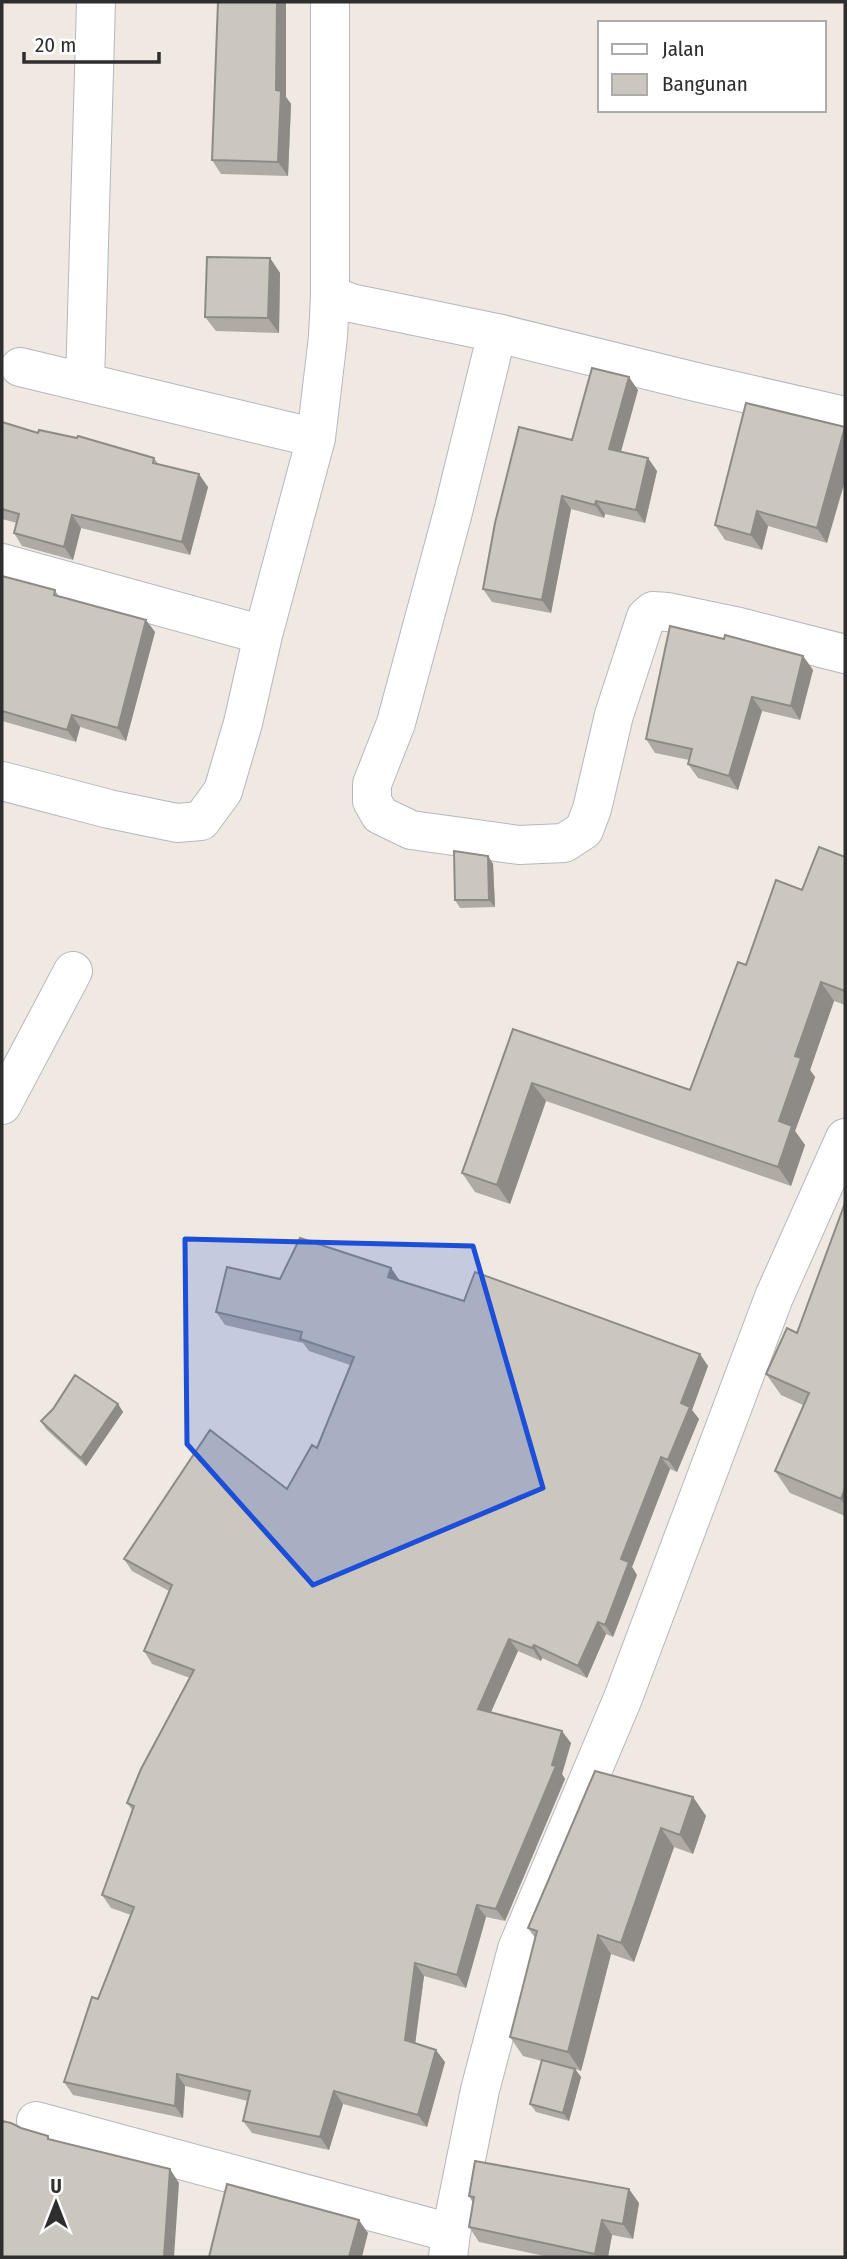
<svg xmlns="http://www.w3.org/2000/svg" width="847" height="2259" viewBox="0 0 847 2259" font-family="'Fira Sans Condensed',sans-serif">
<style>
.lines{fill:none;stroke-linecap:round;stroke-linejoin:round}
.street-casing{stroke:#b4b7c1;stroke-width:40}
.street{stroke:#fff;stroke-width:38}
.wall{fill:#afaba4}
.shaded-wall{fill:#8e8b86}
.building{fill:#cbc7bf;stroke:#8e8b86;stroke-width:2}
.marked{fill:#1d4ed8;fill-opacity:0.2;stroke:#1d4ed8;stroke-width:5;stroke-linejoin:round}
</style>
<rect width="100%" height="100%" fill="#efe9e1"/>
<g class="lines">
<defs>
<path id="street" d="M330 2V295
M497 333 453 512 396 723 372 784V801L380 815 411 830 519 845 564 843 584 830 592 809 614 715 646 617 653 611 668 612 735 626 845 654
M20 367 316 438
M85 382 96 2
M2 563 263 635
M2 781 109 809 177 823 201 821 223 791 243 723 263 635 316 438 328 337 330 295 351 303 497 333 700 383 845 416
M2 1105 73 971
M36 2121 451 2233
M448 2257 451 2233 480 2090 517 1949 623 1698 774 1297 845 1138"/>
</defs>
<!-- street casing -->
<use href="#street" class="street-casing"/>
<!-- street -->
<use href="#street" class="street"/>
</g>
<!-- wall -->
<path class="wall" d="M286 97 291 104 288 176 221 174 212 160Z
M270 258 280 273 279 333 216 331 205 317Z
M638 390 621 451 657 471 645 523 605 514 604 518 571 509 551 613 492 602 483 589 572 440Z
M2 422 38 433 154 458 159 465 208 487 190 555 81 528 73 560 22 546 14 533 17 523 2 519Z
M845 427 827 543 768 526 762 550 725 540 715 525Z
M2 576 55 590 59 597 146 620 155 632 126 741 80 727 76 742 2 721Z
M803 656 813 670 800 720 762 711 738 790 698 778 688 764 689 760 655 753 646 739Z
M488 856 493 864 495 907 460 908 455 900Z
M845 857V1005L834 1001 810 1070 815 1077 795 1131 805 1145 791 1186 546 1101 510 1204 475 1192 462 1173 513 1029 690 1090 746 965 802 890Z
M845 1203V1516L790 1493 775 1471 803 1405 781 1395 766 1374 797 1333Z
M391 1268 400 1281 464 1301 708 1366 692 1410 699 1419 677 1472 670 1469 632 1567 637 1575 613 1637 606 1634 587 1678 542 1658 541 1661 518 1651 491 1712 571 1743 562 1774 565 1779 505 1921 486 1917 466 1988 424 1976 415 2043 445 2062 427 2127 343 2104 329 2150 252 2133 243 2121 248 2101 185 2086 183 2118 73 2095 64 2082 131 1915 111 1908 102 1895 133 1811 127 1803 190 1678 152 1664 144 1651 169 1591 132 1571 124 1559 287 1489 317 1448 350 1365 309 1351 303 1343 225 1325 216 1312 280 1279Z
M118 1404 123 1412 86 1466 46 1429 41 1421Z
M693 1797 706 1816 693 1854 674 1847 634 1962 611 1954 581 2071 575 2069 581 2077 569 2121 536 2112 530 2104 542 2061 523 2056 510 2037 535 1938 528 1928Z
M469 2196 639 2203 633 2239 612 2235 608 2257H549L479 2242 469 2227 473 2203Z"/>
<!-- shaded-wall -->
<path class="shaded-wall" d="M277 2H286V97L291 104 288 176 278 162 276 90Z
M270 258 280 273 279 333 268 318Z
M629 377 638 390 618 462 609 449Z
M845 430V481L827 543 817 528Z
M648 458 657 471 645 523 636 510Z
M199 474 208 487 190 555 182 542Z
M562 496 571 509 551 613 542 600Z
M596 501 605 514 604 518 595 505Z
M757 511 768 526 762 550 751 535Z
M72 515 81 528 73 560 64 547Z
M146 620 155 632 126 741 118 728Z
M803 656 813 670 800 720 791 706Z
M752 697 762 711 738 790 729 776Z
M72 715 80 727 76 742 67 730Z
M488 856 493 864 495 907 489 900Z
M821 982 834 1001 810 1070 815 1077 795 1131 805 1145 791 1186 778 1167 779 1121 795 1056Z
M532 1083 546 1101 510 1204 497 1185Z
M391 1268 400 1281 388 1277Z
M700 1354 708 1366 692 1410 699 1419 677 1472 668 1460 681 1403Z
M118 1404 123 1412 86 1466 81 1458Z
M661 1457 670 1469 632 1567 637 1575 613 1637 605 1625 621 1559Z
M845 1488V1505L841 1499Z
M598 1622 606 1634 587 1678 578 1666Z
M509 1639 518 1651 487 1721 478 1709Z
M534 1645 542 1658 541 1661 532 1648Z
M562 1731 571 1743 562 1774 565 1779 505 1921 496 1909 552 1765Z
M693 1797 706 1816 693 1854 680 1835Z
M661 1828 674 1847 634 1962 621 1943Z
M477 1905 486 1917 466 1988 457 1975Z
M598 1935 611 1954 581 2071 568 2052Z
M415 1963 424 1976 414 2053 405 2040Z
M436 2050 445 2062 427 2127 418 2115Z
M575 2069 581 2077 569 2121 563 2113Z
M177 2074 185 2086 183 2118 175 2106Z
M334 2091 343 2104 329 2150 320 2137Z
M170 2169 179 2183 174 2257H164Z
M629 2189 639 2203 633 2239 623 2224Z
M359 2220 368 2233 362 2257H349Z
M602 2220 612 2235 608 2257H597L595 2254Z"/>
<!-- building -->
<path class="building" d="M218 2H277L276 90 281 91 278 162 212 160Z
M207 257 270 258 268 318 205 317Z
M592 368 629 377 609 449 648 458 636 510 596 501 595 505 562 496 542 600 483 589 495 523 519 427 572 440Z
M746 403 845 427 817 528 757 511 751 535 715 525Z
M2 422 38 433 39 430 77 438 78 436 154 458 153 463 199 474 182 542 72 515 64 547 14 533 19 514 2 509Z
M2 576 55 590 54 595 146 620 118 728 72 715 67 730 2 711Z
M670 626 724 639 725 635 803 656 791 706 752 697 729 776 688 764 692 749 646 739Z
M819 847 845 857V991L821 982 795 1056 801 1058 779 1121 792 1126 778 1167 532 1083 497 1185 462 1173 513 1029 690 1090 738 962 746 965 776 880 802 890Z
M454 851 488 856 489 900H455Z
M845 1203V1488L841 1499 775 1471 809 1393 766 1374 787 1328 797 1333Z
M300 1238 391 1268 388 1277 464 1301 475 1272 700 1354 681 1403 690 1407 668 1460 661 1457 621 1559 629 1562 605 1625 598 1622 578 1666 534 1645 532 1648 509 1639 478 1709 562 1731 552 1765 556 1766 496 1909 477 1905 457 1975 415 1963 405 2040 436 2050 418 2115 334 2091 320 2137 243 2121 250 2091 177 2074 175 2106 64 2082 92 1997 98 1999 134 1907 102 1895 134 1806 127 1803 141 1769 194 1670 144 1651 172 1585 124 1559 210 1430 287 1489 312 1445 317 1448 354 1357 300 1339 302 1332 216 1312 227 1267 280 1279Z
M75 1375 118 1404 81 1458 41 1421 53 1409Z
M595 1771 693 1797 680 1835 661 1828 621 1943 598 1935 568 2052 510 2037 537 1931 528 1928Z
M542 2060 575 2069 563 2113 530 2104Z
M2 2121 11 2123 21 2128 48 2136V2139L170 2169 164 2257H2Z
M475 2161 629 2189 623 2224 602 2220 595 2254 469 2227 474 2197 469 2196Z
M227 2184 359 2220 349 2257H209Z"/>
<!-- marked area -->
<path class="marked" d="M185 1239 473 1246 543 1488 313 1585 187 1444Z"/>
<!-- border -->
<rect width="847" height="2259" fill="none" stroke="#2e2e2e" stroke-width="7"/>
<!-- legend -->
<rect x="598" y="21" width="228" height="91" fill="#ffffff" stroke="#ababab" stroke-width="2"/>
<rect x="612" y="44" width="35" height="10" fill="#ffffff" stroke="#ababab" stroke-width="2"/>
<text x="662" y="56" font-size="21" fill="#2e2e2e">Jalan</text>
<rect x="612" y="74" width="35" height="21" fill="#cbc7bf" stroke="#ababab" stroke-width="2"/>
<text x="662" y="91" font-size="21" fill="#2e2e2e">Bangunan</text>
<!-- north arrow -->
<g transform="translate(56 2203)" stroke="#ffffff" stroke-width="5" paint-order="stroke">
<path d="M0-5L12 26L0 18L-12 26Z" fill="#2e2e2e"/>
<text y="-10" font-size="19" font-weight="bold" text-anchor="middle" fill="#2e2e2e">U</text>
</g>
<!-- scale -->
<path d="M24 52v10h135v-10" fill="none" stroke="#2e2e2e" stroke-width="3.5"/>
<text x="35" y="52" font-size="21" fill="#2e2e2e" stroke="#ffffff" stroke-width="5" paint-order="stroke">20 m</text>
</svg>
